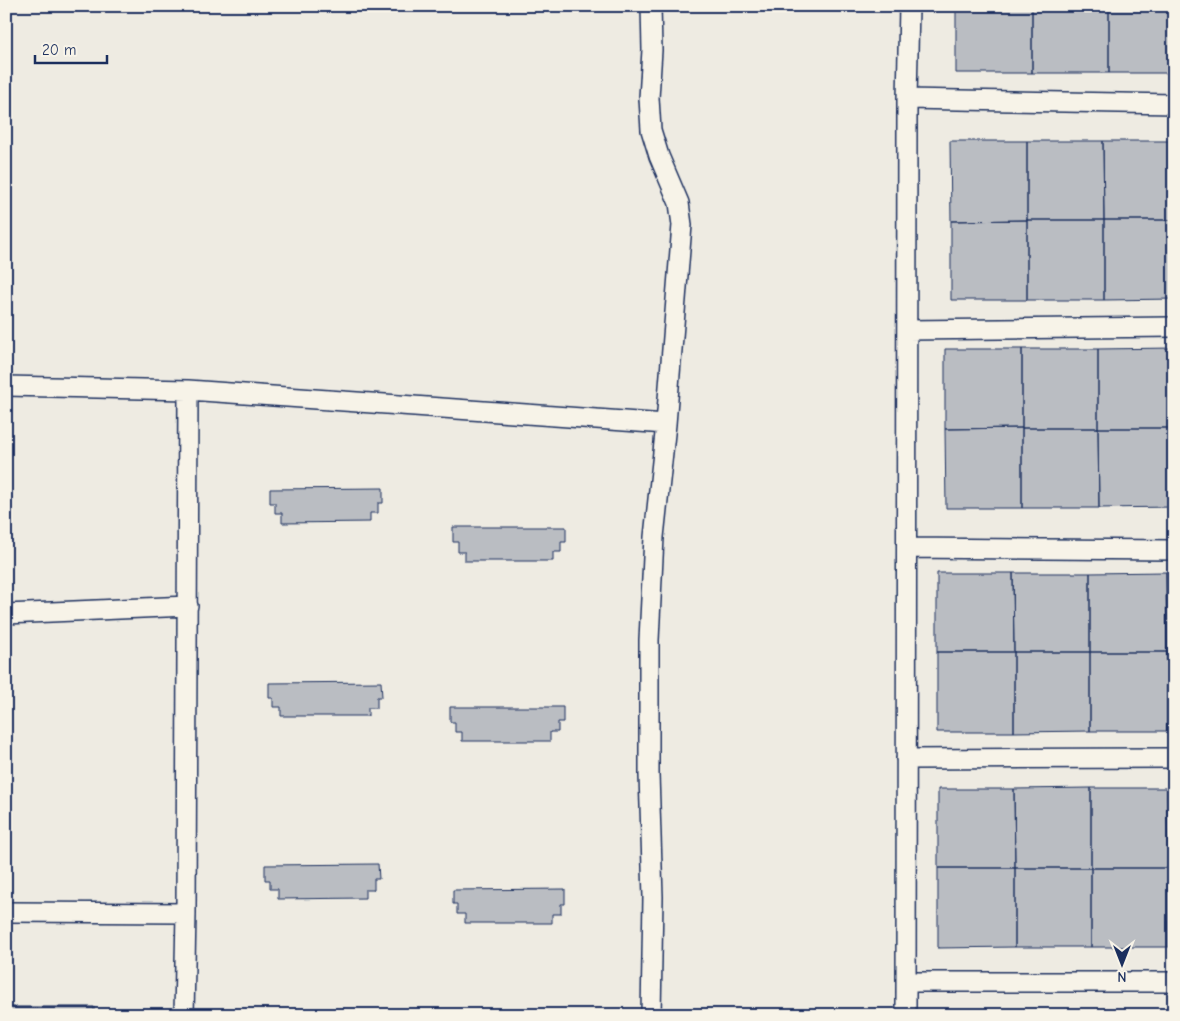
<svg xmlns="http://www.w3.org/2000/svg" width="1180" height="1021" viewBox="0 0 1180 1021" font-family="'Comic Neue',sans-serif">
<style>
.building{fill:#babdc2;stroke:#1b2f5e}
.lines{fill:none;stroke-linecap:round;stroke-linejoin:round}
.street-casing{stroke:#1b2f5e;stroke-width:22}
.street{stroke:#f7f3e8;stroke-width:19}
</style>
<rect width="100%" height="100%" fill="#eeebe2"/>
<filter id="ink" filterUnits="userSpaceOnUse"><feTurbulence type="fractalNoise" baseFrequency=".02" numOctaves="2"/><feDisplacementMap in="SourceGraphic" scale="10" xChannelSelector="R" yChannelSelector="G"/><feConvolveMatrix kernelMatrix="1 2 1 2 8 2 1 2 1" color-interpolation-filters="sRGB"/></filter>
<g filter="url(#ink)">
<!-- building -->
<path class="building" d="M956 6H1032V73H956Z
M1032 6H1109V73H1032Z
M1109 6H1174V73H1109Z
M950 141H1027V220L951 221Z
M1027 141H1103L1104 220H1027Z
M1103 141H1174V220H1104Z
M1027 220H1104V300H1027Z
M1027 220V300H951V221Z
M1104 220H1174V299L1104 300Z
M1174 348V428H1098V349Z
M945 349H1022V428L945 429Z
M1022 349H1098V428H1022Z
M1022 428H1098L1099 508H1022Z
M1022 428V508H946L945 429Z
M1098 428H1174V507L1099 508Z
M383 488V503H378V513H370V522L282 523V513H275V503H270V489Z
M453 527H566V542H561V552H553V561H465V552H458V542H453Z
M1166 572H1174V652H1167Z
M1166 572 1167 652H1090V573Z
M937 573H1013L1014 652H937Z
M1013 573H1090V652H1014Z
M937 652H1014V732H937Z
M1014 652H1090V731L1014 732Z
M1090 652H1167V731H1090Z
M1167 652H1174V731H1167Z
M381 682 382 697H377V708H368V716H281V707H273V698H269V683Z
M450 707H563V722H558V732H550V741H462V732H455V722H450Z
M1091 788V868H1015L1014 789Z
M1091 788H1167L1168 868H1091Z
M1167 788H1174V868H1168Z
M938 789H1014L1015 868H938Z
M378 864 379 879H374V890H365V898L278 899V889H270V880H265V865Z
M938 868H1015V947L938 948Z
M1015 868H1091V947H1015Z
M1091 868H1168V947H1091Z
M1168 868H1174V947H1168Z
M565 889V904H561V914H552V923H465V914H457V904H453V890Z
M6 1007H94V1015H6Z"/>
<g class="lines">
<defs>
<path id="street" d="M651 6 652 50 649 98 651 130 659 156 679 203 682 225 666 424 654 537 649 640V775L653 897 651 1015
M907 99 1174 104
M908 330 1174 327
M6 386 188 390 666 424
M907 548 1174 550
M6 614 188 606
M906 759 1174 758
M6 912 186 913
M907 982H1174
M184 1015 186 913 188 390
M906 1015 907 99 909 6"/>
</defs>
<!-- street casing -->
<use href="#street" class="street-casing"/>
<!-- street -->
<use href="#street" class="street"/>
</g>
</g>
<!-- margin -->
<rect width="1180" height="1021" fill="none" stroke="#f7f3e8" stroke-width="25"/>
<rect x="12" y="12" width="1155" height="996" fill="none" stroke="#1b2f5e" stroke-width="2" filter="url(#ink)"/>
<!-- north arrow -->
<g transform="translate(1122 964) rotate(180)" stroke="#f7f3e8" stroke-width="4" paint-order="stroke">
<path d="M0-4L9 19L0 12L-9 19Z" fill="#1b2f5e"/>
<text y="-8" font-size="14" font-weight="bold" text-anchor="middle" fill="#1b2f5e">N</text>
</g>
<!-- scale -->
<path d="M35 55v8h72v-8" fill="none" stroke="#1b2f5e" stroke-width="2.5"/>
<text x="42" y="55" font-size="15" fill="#1b2f5e" stroke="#f7f3e8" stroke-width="4" paint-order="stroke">20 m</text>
</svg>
